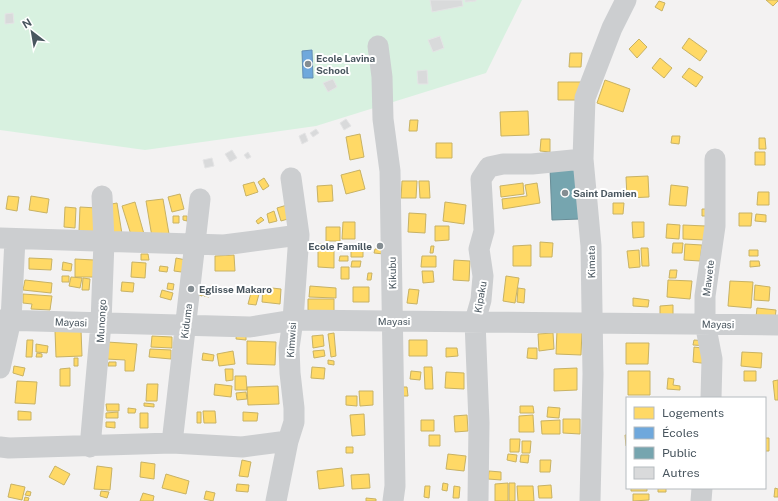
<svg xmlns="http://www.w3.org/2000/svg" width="778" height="501" viewBox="0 0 778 501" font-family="'Public Sans',sans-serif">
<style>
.green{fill:#d8f1e0}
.homes{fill:#ffd966;stroke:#c8b264}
.schools{fill:#6fa8dc;stroke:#648fb6}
.public{fill:#76a5af;stroke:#688d97}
.building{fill:#d9dadb;stroke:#e4e4e5}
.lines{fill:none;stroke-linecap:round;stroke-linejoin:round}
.minor{stroke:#ccced0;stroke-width:21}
.poi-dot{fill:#848d92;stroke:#fff;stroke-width:1.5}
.labels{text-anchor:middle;stroke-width:4;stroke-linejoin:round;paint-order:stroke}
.poi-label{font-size:10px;font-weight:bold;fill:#49565f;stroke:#fff;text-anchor:start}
.street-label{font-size:10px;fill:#49565f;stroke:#fff}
</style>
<rect width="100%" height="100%" fill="#f3f2f2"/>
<!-- green -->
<path class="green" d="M0 0H522L486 73 316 126 145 150 0 130Z"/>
<!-- homes -->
<path class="homes" d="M766 0H778V1L773 6Z
M659 1 665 3 662 11 655 7Z
M689 38 707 51 700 61 682 48Z
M639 39 647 47 637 58 629 49Z
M570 53H582L581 67H569Z
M660 58 672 68 664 78 652 68Z
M689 68 703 77 696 87 682 77Z
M605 80 630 89 623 112 597 103Z
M558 82H581V100H558Z
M528 111 529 135 501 136 500 112Z
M410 120H418L417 131H409Z
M360 134 364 157 350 160 346 137Z
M672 136H680L679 144 671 143Z
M759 138H765L766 149H759Z
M541 139H550V152L540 151Z
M436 143H452V158H436Z
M755 152H765V165H755Z
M360 170 365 189 346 194 341 175Z
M648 176 649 197 627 198 626 177Z
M264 178 269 186 263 190 258 182Z
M402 181H417L416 198H401Z
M419 181H429L430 198H420Z
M254 182 258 192 246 196 243 185Z
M523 183 524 194 501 197 500 186Z
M537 183 540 203 503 209 502 199 527 196 525 185Z
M332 185 333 201 318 202 317 186Z
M671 185 688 187 686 206 669 205Z
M758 192H769V205H757Z
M180 194 184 209 172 212 168 197Z
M8 196 19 197 17 211 6 209Z
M31 196 49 199 47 213 29 210Z
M163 199 169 234 152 237 146 201Z
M135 202 144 234 132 238 122 206Z
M445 202 466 205 464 224 443 221Z
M117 203 122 234 110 236 106 205Z
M613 203H624L623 214H613Z
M287 205 291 218 281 221 277 208Z
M65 207 76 208 75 228 64 227Z
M80 207 97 208 95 232 79 231Z
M702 209H709V216H702Z
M274 211 277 221 269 223 267 214Z
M409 213 426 214 425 233 408 232Z
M739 213H752L751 226H739Z
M756 214 766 215V222L755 221Z
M173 216H179V223H173Z
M183 216H187V221L183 220Z
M261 217 264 220 258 224 256 221Z
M343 222H355V239H342Z
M632 222H644V237L633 238Z
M667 224 680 225 679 239 666 238Z
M683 225 706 226 705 240 683 239Z
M435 226H449V240L435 241Z
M326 227H340V241H326Z
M540 242 553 243 552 257H540Z
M673 243H683L682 253H672Z
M318 244H334V268L318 267Z
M685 244 702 245 700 261 684 260Z
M531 245V266H513V246Z
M431 246H434L433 253H430Z
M351 248H363V257H351Z
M641 248H648L649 266H642Z
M375 249H384V254L374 253Z
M639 250 640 267 629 268 627 251Z
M749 250H758V256H749Z
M141 254H148L149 260H141Z
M234 255 235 271H215V256Z
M340 256H348V261H339Z
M422 256H436V267H421Z
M29 258 52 259 51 270 29 269Z
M176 258 191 261 189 273 174 271Z
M75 259 94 260V277H75Z
M454 260 470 261 469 281 453 280Z
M352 261H361L360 267H351Z
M750 261H759L760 266 750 267Z
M63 262 72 264 71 271 62 270Z
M132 262 146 263 145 278 131 277Z
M160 266 168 267 167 272 159 271Z
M341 267H349V279H341Z
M670 270H677L676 278H669Z
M422 271H433L434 282 423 283Z
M368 273H372L371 280H367Z
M62 276H69V282H62Z
M506 276 519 278 515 303 503 301Z
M71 277 82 278 80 288 69 286Z
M83 278 90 279 89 290H82Z
M25 280 52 283 51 293 23 290Z
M668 280 692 281 690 299 667 297Z
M730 281 753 282 751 308 728 306Z
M122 282 134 283 133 292 121 291Z
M168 283 174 284 173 290 167 289Z
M211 285 217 286V291L210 290Z
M755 285 770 287 769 301 754 300Z
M310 286 336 288V298L309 297Z
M197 287 204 288 202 296 196 294Z
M263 287 281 289 280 304 262 302Z
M353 287H369V302H353Z
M518 288 525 289 524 303 517 302Z
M409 289 419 290 417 304 407 303Z
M162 290 173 293 171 300 160 297Z
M204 291 209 292V297L204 296Z
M251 293 259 294 256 305 248 304Z
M23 294 52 296 50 310 31 309 32 304 23 303Z
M633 298 649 300 648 307 633 306Z
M308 299H334V316L308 310Z
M673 305V317H660V306Z
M757 308 776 310 775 319 756 317Z
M237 329 246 330V340L236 339Z
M81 330 82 356 56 357 55 331Z
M557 330 582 331 581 355 556 354Z
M334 333 336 356 331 357 328 334Z
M553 333 554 349 539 351 538 334Z
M323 335 324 346 313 348 312 336Z
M152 336 172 337V348L151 347Z
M27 340H33L32 357H26Z
M409 340H427V356H409Z
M694 340 708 341V346L693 345Z
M247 341 276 342 275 365 247 364Z
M107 342 137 344 134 371H125V360L106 359Z
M626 343H649L648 364H626Z
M36 344 48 346 47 353 36 352Z
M694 347 710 349 709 364 693 362Z
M446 348H457L458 356 446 357Z
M528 348H537V359L527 358Z
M150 349 171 350V359L149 357Z
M324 350 325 356 314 358 313 351Z
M233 351 235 364 219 366 217 354Z
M742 352 762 353 761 368 741 366Z
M37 353 42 354V357H36Z
M203 353 214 355 213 361 202 360Z
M74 358H78V366H74Z
M328 360 334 361V365L328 364Z
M109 362H116V366H108Z
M14 366 25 368 23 376 13 373Z
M312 367 325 368 324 379 311 378Z
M424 367H432L433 389H425Z
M70 368V386H60V369Z
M577 368V390L554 391V369Z
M225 369H233V380L226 381Z
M411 371 421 372 420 380 410 379Z
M628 371H650V395H628Z
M744 371H756V381H744Z
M446 372 464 373V389L445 388Z
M235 376H246L247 390H235Z
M668 378 674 379 673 385 680 386V390L667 389Z
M778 380V400H775L773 381Z
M17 381 37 382 35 404 15 403Z
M147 384H158L157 401H146Z
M215 384 232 386 231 397 214 395Z
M278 386 279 404 248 405 247 387Z
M400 387H407L408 396H400Z
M359 391H373V405L360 406Z
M246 392 247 399 237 400 236 393Z
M346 396H357V406L346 405Z
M144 403 154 404V407L144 406Z
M106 404H119V411H107Z
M520 406H533L534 413H520Z
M548 407 560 408 559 418 547 417Z
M128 408 136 409 135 413H128Z
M18 411 31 412V420H18Z
M203 411H215L216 423H204Z
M118 412V418H106V413Z
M197 412H201V423H197Z
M243 412 258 413 257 421H243Z
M140 413H148V428H140Z
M364 414 365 435 352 436 350 415Z
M467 415 468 431 455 432 454 416Z
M533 415 534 432H519V416Z
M563 419H580V434L563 433Z
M421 420H434V431H421Z
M560 420V434H542L541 421Z
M106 422H115V428L106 427Z
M429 435H440V446H429Z
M625 435H627V446H626Z
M765 438H769V451H765Z
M510 439H520L519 452H510Z
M522 441H531L530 453H522Z
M346 447H353V453H346Z
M448 454 466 456 464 471 446 469Z
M508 454 517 455 516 462 507 460Z
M521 455H529L528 463 520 462Z
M242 460 251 462 248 477 239 476Z
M540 460H551L550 472H540Z
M141 462 155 464 154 479 140 477Z
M55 466 70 474 64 485 49 477Z
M97 466 112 468 110 490 94 489Z
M342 468 344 486 319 489 317 471Z
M489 471 501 472V480L488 479Z
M166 474 189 481 186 494 162 488Z
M369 474 370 488 352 489 351 475Z
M443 483 448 484 447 491 442 490Z
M508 483V501H495V484Z
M509 483H515V501H509Z
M11 484 25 487 22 500 8 497Z
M237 484 249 485 248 492 236 491Z
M551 485 552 498H539L538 486Z
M425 486H430L429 498 424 497Z
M454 486 460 487 459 498H453Z
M517 486H533L534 501H518Z
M631 488H647V491H631Z
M658 488H666V492H658Z
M775 488 778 489V497H774Z
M27 491 31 492 30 496 25 495Z
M101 491 109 492 107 498 100 496Z
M206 491 215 493 213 501 204 499Z
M143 493 154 496 153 501H140Z
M633 494H649V500L633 501Z
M25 497 29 498 28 501H24Z
M366 498 376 499V501H366Z"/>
<!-- schools -->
<path class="schools" d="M312 50 313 78H303L302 51Z"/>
<!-- public -->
<path class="public" d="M579 167 580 219 552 220 550 168Z"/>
<!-- building -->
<path class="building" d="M430 0H462L463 6 432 12Z
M465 0H476V1L465 2Z
M13 13 14 23 5 24V14Z
M440 36 444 48 433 52 428 40Z
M427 70 428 84H418L417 71Z
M333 79 337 87 328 92 323 83Z
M346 119 351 126 344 130 340 123Z
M316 129 319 133 313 137 310 133Z
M305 133 308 141 302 144 299 136Z
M232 150 237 158 230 162 225 154Z
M248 152 251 157 247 159 244 155Z
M212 158 214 166 205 168 203 160Z"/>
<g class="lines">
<!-- minor -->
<path class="minor" d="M378 46 382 77 383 119 390 171 395 486 393 501
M0 238 224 245 299 235
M0 320 250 327 293 320 778 325
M0 368 11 320 15 239
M711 398 712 359 705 323V296L715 226V159
M172 443 200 199
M0 447 9 448 172 443 242 447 288 441
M90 447 101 323 104 241 102 196
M276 501 288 441 294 422V408L290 373 289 348 293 320 299 235 291 178
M478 501 479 423 475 321 481 300 483 276 479 249 484 231 481 179 489 167 503 164H532L583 159
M590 501 593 374 591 246 583 159 585 98 612 28 626 0
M701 501 702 488"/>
</g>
<!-- markers -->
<g class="poi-dot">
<circle cx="308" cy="64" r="4"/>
<circle cx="565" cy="193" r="4"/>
<circle cx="380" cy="246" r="4"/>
<circle cx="191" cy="289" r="4"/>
</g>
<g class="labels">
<!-- poi labels -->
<g class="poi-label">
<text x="316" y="62">Ecole Lavina<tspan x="316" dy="12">School</tspan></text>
<text x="573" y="197">Saint Damien</text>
<text x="372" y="250" text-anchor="end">Ecole Famille</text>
<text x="199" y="293">Eglisse Makaro</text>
</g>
<!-- street labels -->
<g class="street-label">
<text transform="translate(591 262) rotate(-91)" y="4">Kimata</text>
<text transform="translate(392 273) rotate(-91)" y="4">Kikubu</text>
<text transform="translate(708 278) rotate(-83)" y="4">Mawete</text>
<text transform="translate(480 297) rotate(-80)" y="4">Kipaku</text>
<text transform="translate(101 321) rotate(-87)" y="4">Munongo</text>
<text transform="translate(186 321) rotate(-83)" y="4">Kiduma</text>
<text x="394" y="325">Mayasi</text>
<text transform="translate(71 322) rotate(2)" y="4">Mayasi</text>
<text transform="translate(718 324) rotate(1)" y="4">Mayasi</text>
<text transform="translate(291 340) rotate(-86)" y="4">Kimwisi</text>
</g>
</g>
<!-- legend -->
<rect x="626" y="397" width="140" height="92" fill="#ffffff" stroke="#b6bbbf"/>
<rect x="634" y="407" width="20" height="12" fill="#ffd966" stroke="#b6bbbf"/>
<text x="662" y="417" font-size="12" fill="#49565f">Logements</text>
<rect x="634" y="427" width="20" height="12" fill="#6fa8dc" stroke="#b6bbbf"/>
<text x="662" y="437" font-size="12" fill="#49565f">Écoles</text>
<rect x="634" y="447" width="20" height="12" fill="#76a5af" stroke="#b6bbbf"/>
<text x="662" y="457" font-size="12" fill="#49565f">Public</text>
<rect x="634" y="467" width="20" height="12" fill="#d9dadb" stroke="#b6bbbf"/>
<text x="662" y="477" font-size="12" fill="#49565f">Autres</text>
<!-- north arrow -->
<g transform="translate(32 32) rotate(329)" stroke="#ffffff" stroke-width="3" paint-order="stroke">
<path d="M0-3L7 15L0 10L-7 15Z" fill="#49565f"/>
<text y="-6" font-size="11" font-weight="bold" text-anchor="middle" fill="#49565f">N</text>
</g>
</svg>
